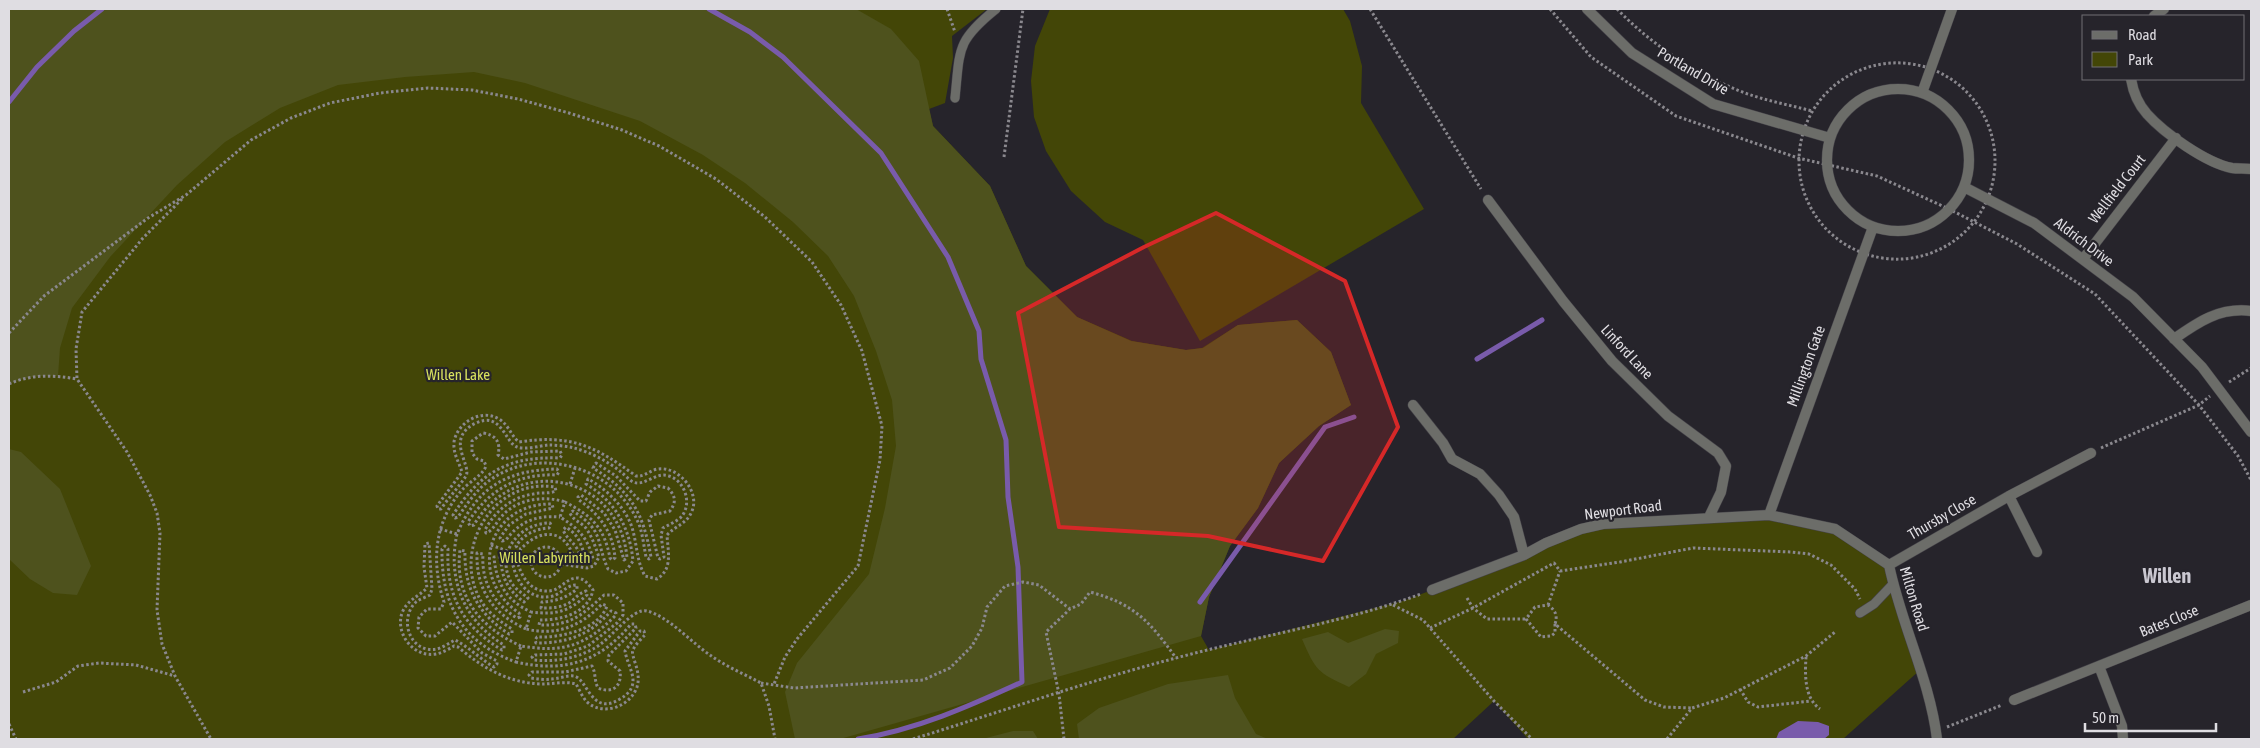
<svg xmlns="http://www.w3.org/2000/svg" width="2260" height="748" viewBox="0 0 2260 748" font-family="'Asap Condensed',sans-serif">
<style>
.green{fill:#434607}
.forest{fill:#4e521d}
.water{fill:#795bab}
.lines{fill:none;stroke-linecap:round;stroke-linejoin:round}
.stream{stroke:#795bab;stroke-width:5}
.lane-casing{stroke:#444248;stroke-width:10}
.street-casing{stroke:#444248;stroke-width:11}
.path{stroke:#8a888e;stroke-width:3;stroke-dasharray:2.5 2.5;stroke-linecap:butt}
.lane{stroke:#6c6d69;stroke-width:9}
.street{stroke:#6c6d69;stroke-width:10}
.marked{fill:#d62828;fill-opacity:0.2;stroke:#d62828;stroke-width:4;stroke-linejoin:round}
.labels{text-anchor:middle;stroke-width:4.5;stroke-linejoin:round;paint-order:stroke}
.street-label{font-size:15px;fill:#dfdde2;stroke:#26242b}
.park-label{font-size:15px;fill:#d8e25e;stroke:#26242b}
.district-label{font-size:20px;font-weight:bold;fill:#cac8d1;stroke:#26242b}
</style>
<rect width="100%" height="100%" fill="#26242b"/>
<!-- green -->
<path class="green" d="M9 9H987L952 36 953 58 945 103 929 109 933 126 990 186 1026 266 1077 317 1132 341 1186 350 1202 348 1238 325 1297 320 1331 352 1351 405 1319 426 1279 463 1258 508 1230 546 1209 597 1201 636 1209 650 1403 601 1524 555 1581 529 1769 515 1835 529 1889 565 1920 670 1843 739H1528L1494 701 1453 739H9Z
M1050 9H1343L1350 21 1362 66 1361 103 1424 209 1200 341 1143 240 1105 222 1071 191 1046 151 1034 117 1031 81 1035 46Z"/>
<!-- forest -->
<path class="forest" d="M9 9H856L891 29 919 61 933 126 990 186 1026 266 1077 317 1131 341 1186 350 1203 348 1238 325 1297 320 1331 352 1351 405 1319 426 1279 463 1258 508 1230 546 1209 597 1201 636 840 739H795L785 692 797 663 869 574 885 508 896 446 892 400 876 351 854 296 828 256 793 222 745 183 703 155 640 121 525 83 474 72 405 77 338 85 280 108 225 142 177 185 110 257 72 308 60 348 58 376C40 375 25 377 9 384Z
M9 449 21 452 60 489 91 566 77 595 53 593 30 579 9 559Z
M1385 629 1399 631 1398 643 1376 654 1366 674 1349 687C1317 672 1316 671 1302 639L1328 632 1348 643Z
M1228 675 1235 698 1256 734 1268 739H1079L1077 724 1099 708 1168 684Z
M1013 731H1033L1038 739H982Z"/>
<!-- water -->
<path class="water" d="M1798 721 1818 722 1829 726V735L1824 739H1776L1779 732Z"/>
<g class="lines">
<!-- stream -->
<path class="stream" d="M709 9 750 32 783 57 881 153 948 257 979 331 981 359 1006 440 1008 497 1018 567 1022 682C970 706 916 730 858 739
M9 102 37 67 74 31 102 9
M1477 359 1542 320
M1200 602 1325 427 1354 417"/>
<defs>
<path id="lane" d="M955 98C960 49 956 41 996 9
M1860 613 1874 604 1893 584"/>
<path id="street" d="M1587 9 1632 53 1713 104 1830 138
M2154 16 2164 9
M2131 79C2133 91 2138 104 2147 114 2164 133 2206 163 2232 168 2238 169 2245 168 2251 169
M1827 160a71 71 0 1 1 142 0a71 71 0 1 1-142 0Z
M1922 93 1952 9
M1964 187 2034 223 2133 297 2202 367 2251 432
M1488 200 1563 301 1612 361 1668 416 1718 453 1726 466 1721 492 1709 517
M2083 259 2176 138
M2174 339C2198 322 2220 307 2251 311
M1413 405 1443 443 1452 459 1480 474 1499 495 1514 517 1524 555
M2009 496 2037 552
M1769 515 1873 227
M1889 565 2009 496 2091 453
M1432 590 1524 555 1546 543 1581 529 1603 524 1769 515 1835 529 1889 565C1901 624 1930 680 1937 739
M2099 666 2122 726 2123 739
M2014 700 2251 605"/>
</defs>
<!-- lane casing -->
<use href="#lane" class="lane-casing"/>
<!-- street casing -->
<use href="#street" class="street-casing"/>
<!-- path -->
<path class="path" d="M947 9 955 32
M1370 9 1481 189
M1550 9 1591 57 1676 116 1798 158 1877 176 1949 209 2017 244 2095 294 2199 405 2238 456 2251 480
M1617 9C1652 45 1697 75 1745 93 1767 101 1790 105 1812 111
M1799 161a98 98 0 1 1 196 0a98 98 0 1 1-196 0Z
M1004 157 1023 9
M182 199 143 238 82 312 76 349 77 379 127 452 150 495 157 513 160 533 157 610 162 644 175 676 211 739
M9 333 44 296 148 218 186 195 251 140 291 118 330 103 380 93 428 88 472 90 518 99 569 113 622 130 659 146 716 179 765 217 812 262 841 305 862 351 882 426 880 460 858 566 797 639 785 657 774 684
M2229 382 2251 368
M9 384C31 374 53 375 77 379
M2101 448 2199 405 2210 396
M570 484 575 468
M440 529 457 534C477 487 507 470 557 469L559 472 557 475C518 473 489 490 468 522L470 526 474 525C515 453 620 474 627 558L624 560 615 530 604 513 581 495 578 497 579 500C600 515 613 532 615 558L612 560 610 558C604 527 592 516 565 502L560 517C578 528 588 538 593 559L589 561C579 548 584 539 566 527L563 530C568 541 577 543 581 558L578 561C573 557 571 549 567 544 554 527 533 535 521 549H518L516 546C524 534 535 529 549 528L551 525 550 523C520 523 495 552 511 582 515 589 522 593 528 598L524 602C508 590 501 578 501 557H494C496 583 507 601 531 612
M457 534C447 579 464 621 504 645V649L502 650C462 626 446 595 448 549L445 546 442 549C441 604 462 643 516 662
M491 545 507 551
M531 562a15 15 0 1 1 30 0a15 15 0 1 1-30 0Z
M561 564 587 568 594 566 599 557C595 546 592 536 585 527 580 522 573 520 570 513L573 511C605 532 595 540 608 569L616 573 626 571 633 561C630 528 615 501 586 484L588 479C607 489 628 510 633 531 637 546 637 562 645 576L657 579C673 569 668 552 667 535 675 526 687 524 692 511 700 492 679 466 658 469 650 470 645 477 636 476 595 446 571 434 519 442 511 436 509 425 499 419 481 408 457 423 454 442 453 454 459 462 462 472L437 506 438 509H441C449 497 459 487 466 476 472 465 444 438 476 423 502 411 505 443 517 447 525 450 539 446 548 445 556 445 566 446 574 448 590 452 609 462 621 472 625 475 629 480 633 482 645 487 656 471 669 476 685 481 692 503 682 516 678 521 668 525 663 528L661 535 664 557 660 559 658 558 649 520 652 515 670 511C677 501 675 496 668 488L658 486 650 492 646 501H640L616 476 596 463 593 468C632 492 643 513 651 557L649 559 646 557C644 547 643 537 640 527 618 468 541 444 490 480 476 490 467 504 458 517L455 518 453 515C480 472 509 456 560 458L562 455 560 451 531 452 504 459 498 455C501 442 496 435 483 433L472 441V453L477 459 484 461 486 466C483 475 469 482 462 490 434 522 431 563 444 602L441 609H427L419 617 418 628 426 636H435L452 622 482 653 497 661V664L494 667C480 659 469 647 455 640 449 643 442 648 437 649 410 654 398 619 416 602 420 599 426 597 430 595L432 589 429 543 425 544 424 567 427 588C418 597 407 600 402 613 395 633 413 658 436 654 442 653 449 649 454 646L458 647C483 668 508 683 542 684 553 684 566 681 576 684 579 689 582 696 586 701 602 717 630 707 637 687 642 671 630 656 633 650 635 645 641 639 645 635L644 631H640L625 651C628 669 644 685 620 699 591 717 588 679 574 676 567 675 558 679 551 679 545 680 538 679 531 678L529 675 532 672H565L592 666C596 673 594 680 598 688 613 694 622 686 620 671L608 661 609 655 636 628 635 624H631C600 662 564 673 516 662L521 646C563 653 585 646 615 616L616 613 611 611C590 635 568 643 536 643L535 640 537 637C559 638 599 630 607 606L602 604C580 627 556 636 526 629L531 612C556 615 568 612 587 595L586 591C579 593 575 599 569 603 560 608 551 608 541 608L542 602C557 601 566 598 577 589V585C568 584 561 594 553 596 528 602 515 580 512 560L515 557 517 559C520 576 532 596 554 590 562 587 569 577 578 578 585 579 589 585 593 590 588 614 560 620 540 620L539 625C571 626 582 615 604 595H614L623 603V615L617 623 588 646 564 654 535 655 532 657 534 660C555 662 574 659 593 649 610 641 632 607 647 611 668 616 692 643 710 655 725 666 744 674 761 683L769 706 775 739
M1467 598 1473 608 1487 619H1526
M1393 605 1423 620 1494 701 1532 739
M1548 605 1560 571
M1555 624V633L1551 636 1541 637 1526 619 1535 607 1548 605C1555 610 1558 615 1555 624L1645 700 1664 707 1692 708
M1430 628 1473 608 1554 563 1560 571 1620 562 1693 548 1791 552 1809 554 1831 565 1855 589 1860 599
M526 629C493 614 476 590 477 553L483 554C481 582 494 604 517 618L520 617 519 613C467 577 487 503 552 504L553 508 526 514 509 525 500 538 502 541 506 540C520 521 537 515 560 517
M521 646C481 628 454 597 460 550L465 551C464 588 478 614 509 634L512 633V629C501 622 491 615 483 604 449 553 492 477 555 487L556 491C550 494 541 492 533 494 512 497 495 511 485 530L486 533C493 531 497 521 502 516 517 499 544 495 565 502
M1806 657C1805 674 1804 698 1820 709
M761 683 794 688 923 680 950 668 972 646 982 628 987 607 1005 586 1023 582 1039 585 1070 609
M1740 689 1748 702 1758 707 1811 701
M23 692 56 682 78 666 99 663 136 665 175 676
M9 724 16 739
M1947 727 2002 705
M913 739C1000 712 1088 681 1176 658 1258 636 1342 623 1421 594
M1064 739 1059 694 1046 632 1070 609 1081 604 1090 592C1135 604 1150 622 1176 658
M1667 739 1692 708 1724 698 1806 656 1835 632"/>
<!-- lane -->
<use href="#lane" class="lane"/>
<!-- street -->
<use href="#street" class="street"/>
</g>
<!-- marked area -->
<path class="marked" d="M1216 213 1345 281 1398 427 1323 561 1208 536 1059 527 1018 313 1144 247Z"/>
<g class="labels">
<!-- street labels -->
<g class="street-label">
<text transform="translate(1693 71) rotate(30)" y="5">Portland Drive</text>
<text transform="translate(2117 189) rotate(-52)" y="5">Wellfield Court</text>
<text transform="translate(2084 242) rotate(37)" y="5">Aldrich Drive</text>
<text transform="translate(1627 352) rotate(47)" y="5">Linford Lane</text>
<text transform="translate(1806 366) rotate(-70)" y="5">Millington Gate</text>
<text transform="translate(1623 510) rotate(-7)" y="5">Newport Road</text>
<text transform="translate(1942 517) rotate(-30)" y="5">Thursby Close</text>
<text transform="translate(1914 599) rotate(73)" y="5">Milton Road</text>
<text transform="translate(2169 621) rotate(-22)" y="5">Bates Close</text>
</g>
<!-- park labels -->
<g class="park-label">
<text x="458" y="380">Willen Lake</text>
<text x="545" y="563">Willen Labyrinth</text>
</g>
<!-- district labels -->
<g class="district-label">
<text x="2167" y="583">Willen</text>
</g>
</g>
<!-- border -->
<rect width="2260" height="748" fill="none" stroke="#dfdde2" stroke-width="20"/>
<!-- legend -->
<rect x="2082" y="15" width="162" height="65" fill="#26242b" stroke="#706e74"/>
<rect x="2092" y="31" width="25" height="8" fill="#6c6d69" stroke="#706e74"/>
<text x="2128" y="40" font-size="15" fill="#dfdde2">Road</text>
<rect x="2092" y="52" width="25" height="15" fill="#434607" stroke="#706e74"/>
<text x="2128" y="65" font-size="15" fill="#dfdde2">Park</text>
<!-- scale -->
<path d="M2085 723v8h131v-8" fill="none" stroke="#dfdde2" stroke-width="2.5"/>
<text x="2092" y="723" font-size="15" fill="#dfdde2" stroke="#26242b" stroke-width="4" paint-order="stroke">50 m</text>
</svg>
